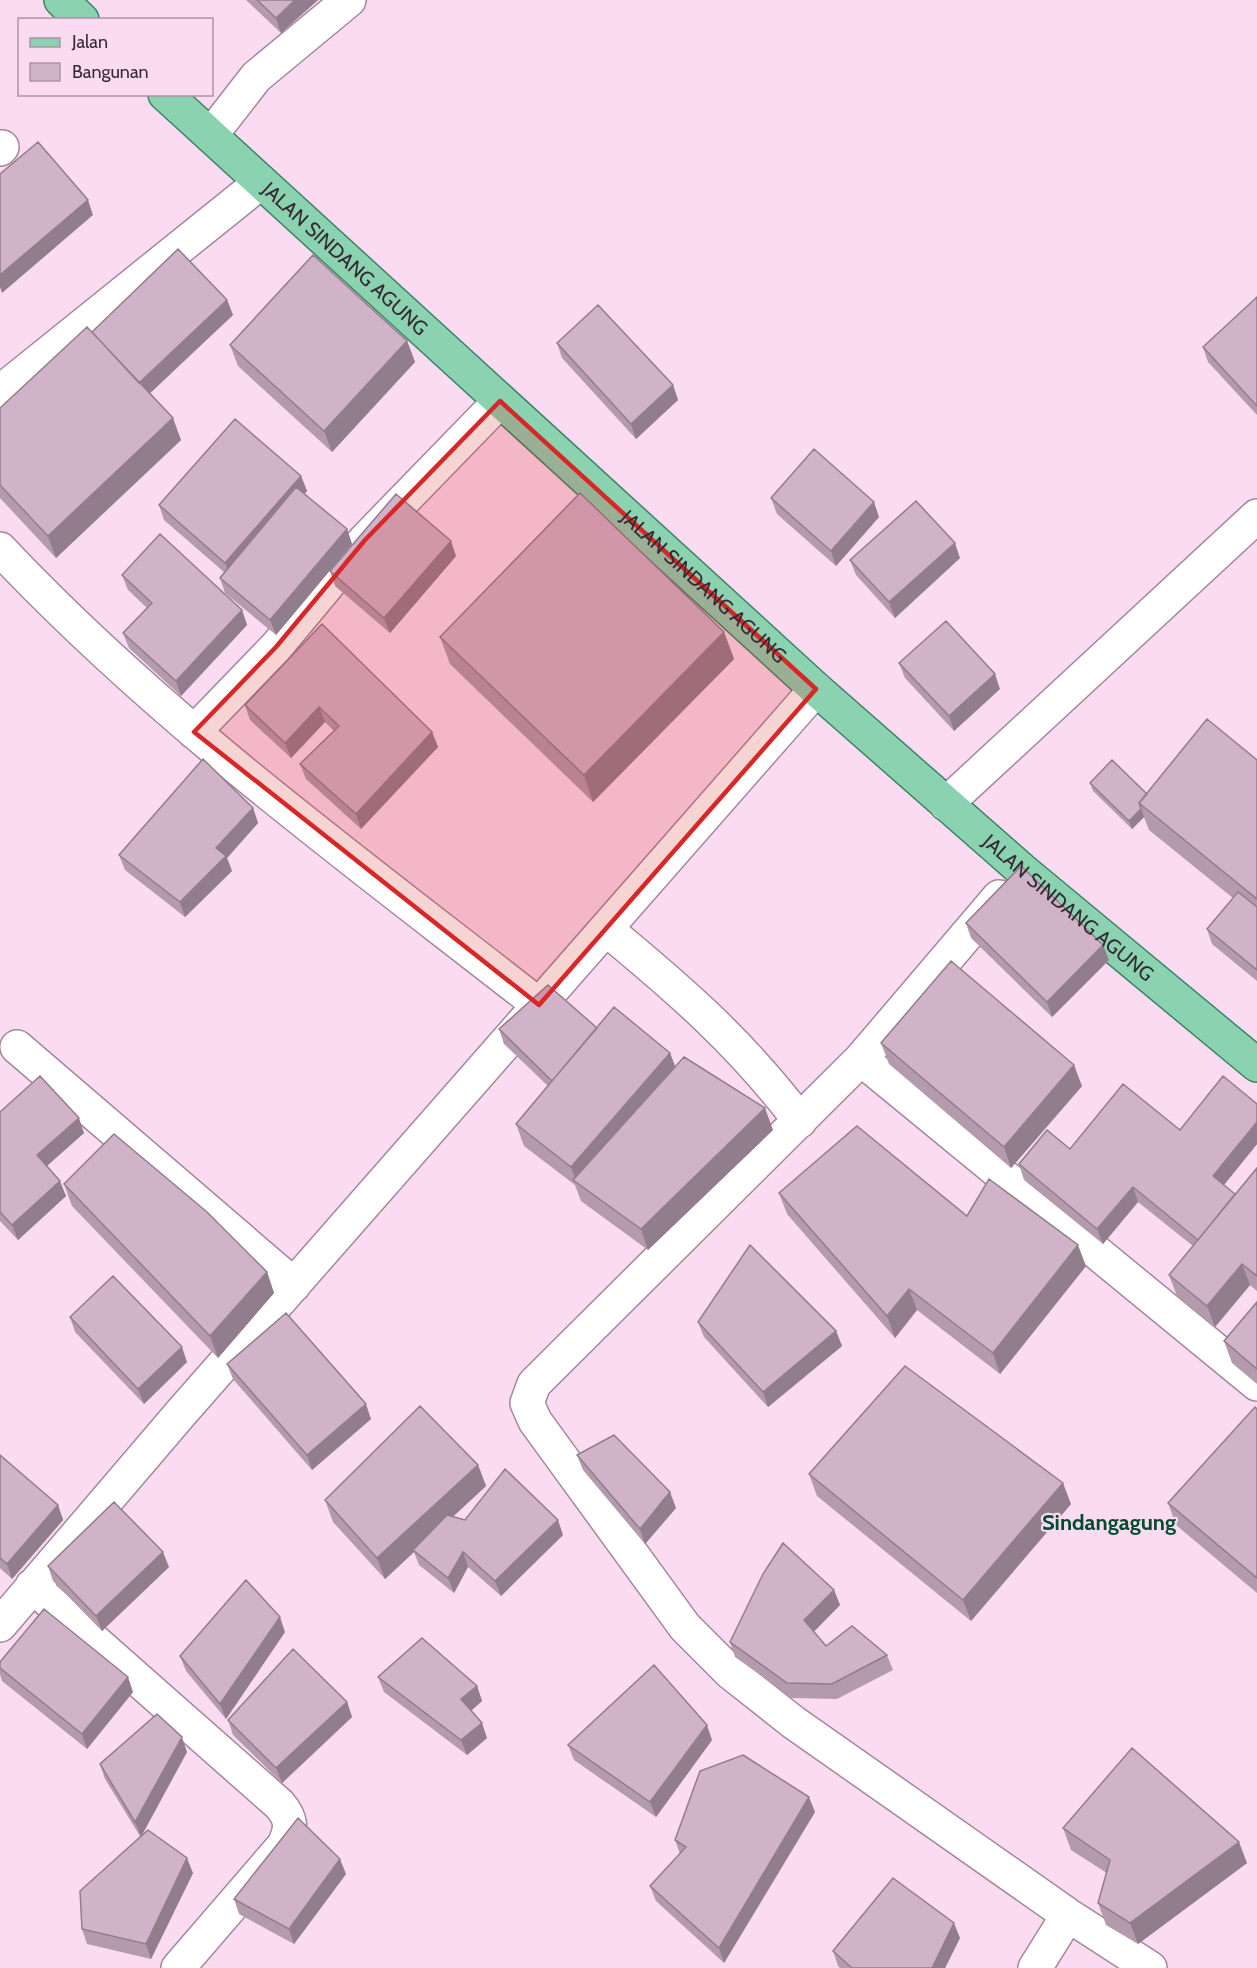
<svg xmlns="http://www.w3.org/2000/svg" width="1257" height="1968" viewBox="0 0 1257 1968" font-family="Cabin,sans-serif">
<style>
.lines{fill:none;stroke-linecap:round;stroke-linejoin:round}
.street-casing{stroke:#a3889c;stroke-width:36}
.primary-casing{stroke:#3a8462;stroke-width:36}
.street{stroke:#fff;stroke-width:33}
.primary{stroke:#8bd2b0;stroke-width:33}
.wall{fill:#b39aac}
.shaded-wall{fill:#927d8c}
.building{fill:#d0b3c8;stroke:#927d8c;stroke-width:1.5}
.marked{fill:#d62828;fill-opacity:0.2;stroke:#d62828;stroke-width:4.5;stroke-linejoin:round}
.labels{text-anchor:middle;stroke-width:4.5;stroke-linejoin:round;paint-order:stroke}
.street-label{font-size:20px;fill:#352a33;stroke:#fadbf1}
.quarter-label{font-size:22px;font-weight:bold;fill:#074b2f;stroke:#fadbf1}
</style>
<rect width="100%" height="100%" fill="#fadbf1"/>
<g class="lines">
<defs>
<path id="street" d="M211 135 256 77 349 0
M0 149 2 147
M0 392 261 182
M0 549C162 721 354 860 539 1005
M194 732 276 647 365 540 500 401
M946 804 1257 516
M999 897 861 1059 534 1384 527 1403 535 1421 685 1627 731 1673 793 1722 1068 1915 1150 1968
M606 929C681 991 741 1043 800 1121
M17 1047 294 1285
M861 1059 1257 1384
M32 1586 279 1804C292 1819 292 1827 284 1845L178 1968
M0 1625 181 1413 816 689
M1035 1968 1068 1915"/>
<g id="primary">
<path d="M61 0 82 20"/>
<path id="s1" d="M165 94 816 689 1022 870 1257 1065"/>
</g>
</defs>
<!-- street casing -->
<use href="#street" class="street-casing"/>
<!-- primary casing -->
<use href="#primary" class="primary-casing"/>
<!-- street -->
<use href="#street" class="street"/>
<!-- primary -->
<use href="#primary" class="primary"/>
</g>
<!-- wall -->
<path class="wall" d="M246 0H318L281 33Z
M1257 297V415L1208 362 1203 347Z
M227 300 233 315 149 393 181 440 56 558 0 498V408L92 332Z
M407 341 415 362 332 452 238 366 230 345Z
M557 343 673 385 678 400 636 439 562 358Z
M301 476 307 491 304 494 347 529 352 544 276 635 225 593 220 578 224 572 164 520 159 505Z
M771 498 879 517 836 566 777 514Z
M456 556 390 633 335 586 330 571Z
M960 558 895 618 856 575 850 560Z
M122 575 242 610 247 625 181 696 129 648 123 633 147 608 128 590Z
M322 624 432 732 438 747 361 829 306 779 300 764 334 731 325 722 291 758 250 720 245 705Z
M724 632 734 659 593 802 450 664 440 637Z
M899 663 1000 689 954 731 905 678Z
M1257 760V981L1212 944 1207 929 1233 898 1149 830 1144 817 1132 829 1093 791 1090 783 1147 794Z
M253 808 258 823 227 858 232 871 185 917 125 870 119 855Z
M966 923 1109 960 1052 1017 971 938Z
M597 1028 670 1053 675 1067 773 1130 648 1250 581 1201 575 1185 524 1146 516 1124 548 1086 504 1044 499 1029Z
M881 1043 1082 1086 1011 1168 889 1064Z
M1257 1104V1144L1224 1185 1235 1194 1257 1168V1291L1250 1285 1215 1327 1177 1296 1169 1275 1193 1246 1138 1202 1103 1244 1024 1180 1019 1164 1070 1149 1180 1130Z
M0 1112 84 1133 47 1166 66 1196 18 1240 0 1221Z
M64 1184 267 1272 274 1293 218 1358 72 1206Z
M779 1193 967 1216 1086 1266 1000 1374 917 1310 895 1338 787 1214Z
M1257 1302V1384L1232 1363 1224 1341Z
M70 1317 187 1362 144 1404 75 1332Z
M698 1322 836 1331 842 1346 768 1407 704 1337Z
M227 1364 371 1419 312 1470 233 1379Z
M1257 1409V1593L1176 1525 1168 1503Z
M0 1455 58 1505 63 1520 12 1579 0 1568Z
M577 1455 676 1508 645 1544 583 1470Z
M478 1465 486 1486 453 1516 465 1520 563 1535 501 1596 468 1567 454 1593 419 1565 414 1552 385 1579 333 1522 325 1500Z
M809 1474 1071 1504 971 1621 817 1496Z
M48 1566 169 1567 102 1631 53 1581Z
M834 1590 840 1605 814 1632 826 1646 887 1655 893 1670 837 1699 792 1698 735 1657 730 1642Z
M285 1632 226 1719 186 1671 180 1656Z
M0 1662 133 1692 87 1749 2 1681 0 1674Z
M378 1677 477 1686 482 1701 471 1711 487 1738 467 1755 384 1692Z
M347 1702 352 1717 282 1783 233 1735 228 1720Z
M712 1740 656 1817 574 1760 568 1745Z
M187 1752 141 1835 193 1873 151 1959 87 1944 82 1929 140 1836 105 1779 100 1764Z
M815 1812 724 1963 656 1901 650 1886 680 1854 675 1840Z
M1063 1828 1247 1863 1138 1944 1106 1925 1098 1903 1107 1873 1071 1850Z
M346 1874 294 1944 239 1914 234 1899Z
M960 1938 945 1968H840L838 1966 833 1951Z"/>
<!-- shaded-wall -->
<path class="shaded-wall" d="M295 0H318L281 33 276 18Z
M88 200 93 215 2 293 0 287V275Z
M227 300 233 315 144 399 138 384Z
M407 341 415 362 332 452 324 431Z
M673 385 678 400 636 439 631 424Z
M173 418 181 440 56 558 48 536Z
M301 476 307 491 231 578 225 563Z
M874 502 879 517 836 566 831 551Z
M347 529 352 544 276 635 270 620Z
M451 541 456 556 390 633 384 618Z
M955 543 960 558 895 618 889 602Z
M242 610 247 625 181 696 176 681Z
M724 632 734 659 593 802 584 775Z
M995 674 1000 689 954 731 949 716Z
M319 707 325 722 291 758 285 743Z
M432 732 438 747 361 829 356 814Z
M253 808 258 823 227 858 232 871 185 917 180 902 216 848Z
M1141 809 1144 817 1132 829 1129 821Z
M1103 945 1109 960 1052 1017 1047 1002Z
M670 1053 678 1074 577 1183 571 1167Z
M1074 1065 1082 1086 1011 1168 1004 1147Z
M765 1108 773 1130 648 1250 641 1229Z
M79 1118 84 1133 42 1170 37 1155Z
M1257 1122V1144L1219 1191 1213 1176Z
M60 1181 66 1196 18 1240 12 1225Z
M1133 1187 1138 1202 1103 1244 1097 1229Z
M1078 1245 1086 1266 1000 1374 993 1353Z
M1242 1264 1250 1285 1215 1327 1207 1306Z
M267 1272 274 1293 218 1358 210 1336Z
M909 1289 917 1310 895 1338 887 1316Z
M836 1331 842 1346 768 1407 763 1392Z
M182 1347 187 1362 144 1404 138 1389Z
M366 1404 371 1419 312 1470 307 1455Z
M478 1465 486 1486 415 1552 413 1550 414 1552 385 1579 377 1558Z
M1063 1483 1071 1504 971 1621 963 1600Z
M670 1492 676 1508 645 1544 640 1529Z
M58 1505 63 1520 12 1579 7 1564Z
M558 1520 563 1535 501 1596 495 1581Z
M163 1552 169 1567 102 1631 96 1616Z
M463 1552 468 1567 454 1593 448 1578Z
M834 1590 840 1605 810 1635 804 1620Z
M280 1617 285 1632 226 1719 220 1704Z
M128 1677 133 1692 87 1749 82 1734Z
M477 1686 482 1701 467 1714 461 1699Z
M347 1702 352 1717 282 1783 276 1768Z
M482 1723 487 1738 467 1755 461 1740Z
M707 1725 712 1740 656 1817 650 1802Z
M182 1737 187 1752 141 1837 135 1822Z
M809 1797 815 1812 724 1963 719 1948Z
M1239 1842 1247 1863 1138 1944 1130 1923Z
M187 1858 193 1873 151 1959 146 1944Z
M340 1859 346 1874 294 1944 289 1929Z
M954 1923 960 1938 945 1968H932Z"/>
<!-- building -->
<path class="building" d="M257 0H295L276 18Z
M38 142 88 200 0 275V174Z
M178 249 227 300 139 383 92 332Z
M313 255 407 341 324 431 230 345Z
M1257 297V406L1203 347Z
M598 305 673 385 631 424 557 343Z
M87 327 173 418 48 536 0 485V408Z
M235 419 301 476 225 563 159 505Z
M814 449 874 502 831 551 771 498Z
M296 487 347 529 270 620 220 578Z
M580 493 724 632 584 775 440 637Z
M396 494 451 541 384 618 330 571Z
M916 501 955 543 889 602 850 560Z
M160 534 242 610 176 681 123 633 152 603 122 575Z
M946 621 995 674 949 716 899 663Z
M322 624 432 732 356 814 300 764 339 726 319 707 285 743 245 705Z
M1207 719 1257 760V899L1139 803Z
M203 759 253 808 216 848 226 856 180 902 119 855Z
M1112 760 1147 794 1139 803 1141 809 1129 821 1090 783Z
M1021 866 1103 945 1047 1002 966 923Z
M1238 892 1257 907V970L1207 929Z
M951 961 1074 1065 1004 1147 881 1043Z
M548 985 597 1028 552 1081 499 1029Z
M614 1007 670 1053 571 1167 516 1124Z
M684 1057 765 1108 641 1229 573 1180Z
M40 1076 79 1118 37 1155 60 1181 12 1225 0 1212V1112Z
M1223 1076 1257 1104V1122L1213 1176 1235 1194 1198 1240 1133 1187 1097 1229 1019 1164 1047 1130 1070 1149 1123 1084 1180 1130Z
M857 1126 967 1216 989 1179 1078 1245 993 1353 909 1289 887 1316 779 1193Z
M114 1134 207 1212 267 1272 210 1336 64 1184Z
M1257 1168V1276L1242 1264 1207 1306 1169 1275Z
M750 1245 836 1331 763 1392 698 1322Z
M113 1276 182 1347 138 1389 70 1317Z
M1257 1302V1369L1224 1341Z
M286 1313 366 1404 307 1455 227 1364Z
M905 1366 1063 1483 963 1600 809 1474Z
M420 1406 478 1465 377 1558 325 1500Z
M1255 1407 1257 1409V1578L1168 1503Z
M614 1435 670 1492 640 1529 577 1455Z
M0 1455 58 1505 7 1564 0 1558Z
M505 1469 558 1520 495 1581 463 1552 448 1578 413 1550 447 1515 465 1520Z
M114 1502 163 1552 96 1616 48 1566Z
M783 1543 834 1590 804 1620 826 1646 852 1626 887 1655 832 1684 787 1683 730 1642 763 1574Z
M246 1580 280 1617 220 1704 180 1656Z
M44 1609 128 1677 82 1734 0 1668V1662Z
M422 1638 477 1686 461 1699 482 1723 461 1740 378 1677Z
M293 1649 347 1702 276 1768 228 1720Z
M654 1665 707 1725 650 1802 568 1745Z
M157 1714 182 1737 135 1822 100 1764Z
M1132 1748 1239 1842 1130 1923 1098 1903 1110 1860 1063 1828Z
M743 1755 809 1797 719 1948 650 1886 686 1847 675 1840 700 1771Z
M298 1818 340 1859 289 1929 234 1899Z
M148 1830 187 1858 146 1944 82 1929 80 1891Z
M893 1878 954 1923 932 1968H852L833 1951Z"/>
<!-- marked area -->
<path class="marked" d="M500 401 816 689 539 1005 194 732 276 647 365 540Z"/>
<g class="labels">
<!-- street labels -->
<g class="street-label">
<text dy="7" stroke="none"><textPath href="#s1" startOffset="244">JALAN SINDANG AGUNG</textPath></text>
<text dy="7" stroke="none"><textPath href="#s1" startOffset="730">JALAN SINDANG AGUNG</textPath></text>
<text dy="7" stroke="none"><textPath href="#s1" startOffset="1216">JALAN SINDANG AGUNG</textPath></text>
</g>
<!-- quarter labels -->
<g class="quarter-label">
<text x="1109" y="1530">Sindangagung</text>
</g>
</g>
<!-- legend -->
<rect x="18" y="18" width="195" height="78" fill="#fadbf1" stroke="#ab94a5" stroke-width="1.5"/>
<rect x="30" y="38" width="30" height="9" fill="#8bd2b0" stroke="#ab94a5" stroke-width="1.5"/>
<text x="72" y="48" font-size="18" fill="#352a33">Jalan</text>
<rect x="30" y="63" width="30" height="18" fill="#d0b3c8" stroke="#ab94a5" stroke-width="1.5"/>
<text x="72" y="78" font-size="18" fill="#352a33">Bangunan</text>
</svg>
